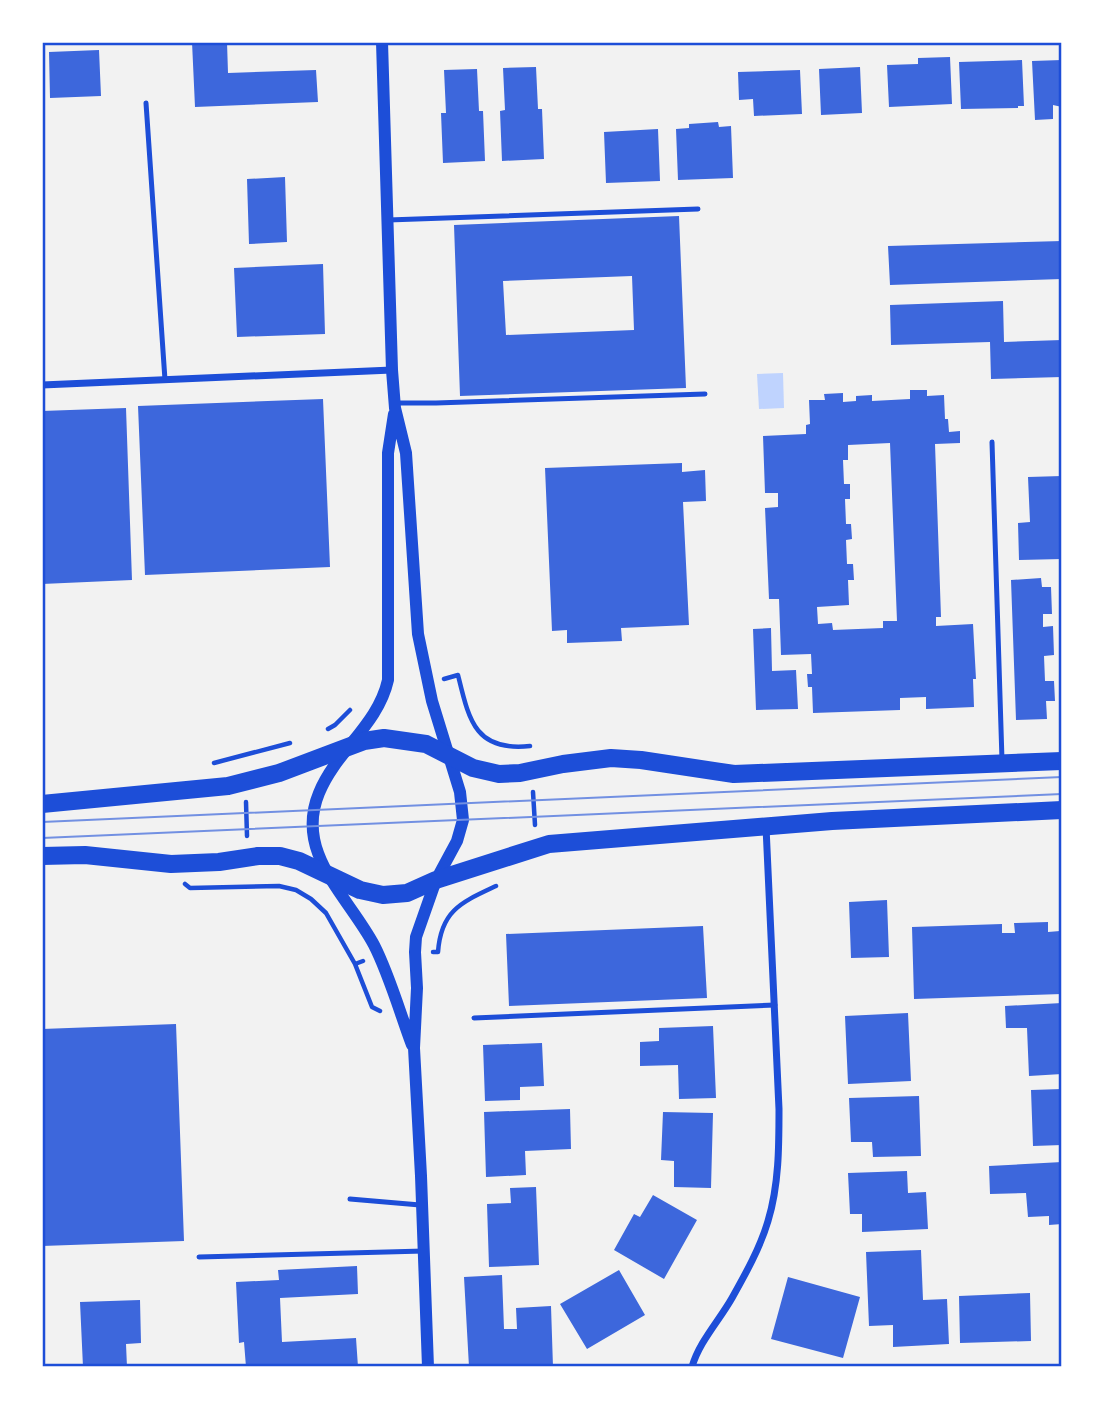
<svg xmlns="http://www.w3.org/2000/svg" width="1104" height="1409" viewBox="0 0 1104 1409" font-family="'Open Sans',sans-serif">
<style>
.water{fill:#bfd3fe}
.building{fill:#3d67dc;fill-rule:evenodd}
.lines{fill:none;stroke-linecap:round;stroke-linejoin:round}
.path{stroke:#1d4ed8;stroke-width:4.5}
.service{stroke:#1d4ed8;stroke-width:5}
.minor{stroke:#1d4ed8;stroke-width:7}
.tertiary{stroke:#1d4ed8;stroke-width:12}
.primary{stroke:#1d4ed8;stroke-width:18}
.tram{stroke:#7290e2;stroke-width:2}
.neatline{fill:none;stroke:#1d4ed8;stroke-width:2.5}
</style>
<rect width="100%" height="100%" fill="#f2f2f2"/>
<!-- water -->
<path class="water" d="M783 373 784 408 759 409 757 374Z"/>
<!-- building -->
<path class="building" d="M192 42H227L228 73 316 70 318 102 195 107Z
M99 50 101 96 50 98 49 52Z
M950 57 952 104 889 107 887 65 918 64V58Z
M1022 60 1024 106H1018V108L961 109 959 62Z
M1062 60V107L1053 105V119L1035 120 1032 61Z
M536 67 538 109H542L544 159 502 161 500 111 505 110 503 68Z
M860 67 862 113 821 115 819 69Z
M477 69 479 111H483L485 161 443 163 441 113H446L444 70Z
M800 70 802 114 754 116 753 99 739 100 738 72Z
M718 122 719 127 731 126 733 178 678 180 676 129 689 128V124Z
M658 129 660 181 606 183 604 132Z
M285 177 287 242 249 244 247 179Z
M679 216 686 388 460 396 454 225ZM632 276 634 330 506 335 503 281Z
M1062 241V279L890 285 888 246Z
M323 264 325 334 237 337 234 268Z
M1003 301 1004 342 1062 340V377L991 379 990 342 891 345 890 305Z
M910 390H927V396L944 395 945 419H948L949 432 960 431V443L935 444 941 617H936V626L973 624 976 679H973L974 707 926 709V697L900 698V710L813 713 812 687H808L807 674H812L811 654 781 655 779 599H769L765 508 778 507V493H765L763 436 806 434V425L810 424 809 400H825L824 394 843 393V402L856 401V396L872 395V401L910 399ZM890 443 897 621H883V628L833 630 832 623 818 624 817 607 849 605 848 580H854L853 564H847L846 540 852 539 851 524H846L845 499H850V484H844L843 460H848V445Z
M323 399 330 567 145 575 138 406Z
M126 408 132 580 42 584V411Z
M682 463V472L705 470 706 501 683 502 689 625 621 628 622 641 567 643V630L552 631 545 468Z
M1062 476V559L1019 560 1018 523 1030 522 1028 477Z
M1041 578 1042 587H1051L1052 614H1043V627L1053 626 1054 655 1044 656 1045 681H1054L1055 701H1046L1047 719 1016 720 1011 580Z
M771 628 772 671 796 670 798 709 756 710 753 629Z
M887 900 889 957 851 958 849 902Z
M1048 922V932L1060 931 1062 928V994L914 999 912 927 1002 924V933H1015L1014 923Z
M703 926 707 998 509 1006 506 934Z
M1062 1003V1074L1029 1076 1027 1028H1006L1005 1006Z
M908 1013 911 1081 848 1084 845 1016Z
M176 1024 184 1241 42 1246V1029Z
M713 1026 716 1098 679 1099 678 1065 640 1066V1042L659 1041V1028Z
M542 1043 544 1086 520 1087V1100L485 1101 483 1045Z
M1062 1089V1145L1033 1146 1031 1090Z
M919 1096 921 1156 873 1157 872 1142H851L849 1098Z
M570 1109 571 1149 525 1151 526 1175 486 1177 484 1112Z
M663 1112 713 1113 711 1188 674 1187V1161L661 1160Z
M1062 1162V1224L1049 1225V1216L1028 1217 1026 1193 990 1194 989 1166Z
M907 1171 908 1193 926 1192 928 1229 862 1232V1214H850L848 1173Z
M536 1187 539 1265 489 1267 487 1204 511 1203 510 1188Z
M653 1195 697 1220 664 1279 614 1250 634 1214 640 1217Z
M921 1250 923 1300 947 1299 949 1344 893 1347V1325L869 1326 866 1252Z
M357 1266 358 1294 280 1298 282 1342 356 1338 358 1367H246L244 1342 239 1343 236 1282 279 1280 278 1270Z
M619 1270 645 1315 587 1349 560 1304Z
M502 1275 504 1329H517L516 1308 551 1306 553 1367H469L464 1277Z
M788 1277 860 1297 843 1358 771 1339Z
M1030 1293 1031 1341 960 1343 959 1296Z
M140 1300 141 1343 126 1344 127 1367H83L80 1302Z"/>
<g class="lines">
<!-- path -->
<path class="path" d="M444 679 458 675C469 720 475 752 530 746
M328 729 335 725 350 710
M214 763 290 743
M533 792 535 825
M246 802 247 836
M185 884 190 888 279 886 296 890 311 899 326 913 355 964 363 961
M433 952H438C441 910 462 902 496 886
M355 964 372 1007 380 1011"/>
<!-- service -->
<path class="service" d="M146 103 165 380
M388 220 698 209
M395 403H436L705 394
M992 442 1002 760
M474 1018 775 1005
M350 1199 420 1205
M199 1257 424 1251"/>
<!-- minor -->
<path class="minor" d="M42 385 392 370
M692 1367C699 1342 719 1321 732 1298 746 1273 760 1248 768 1221 779 1185 779 1146 779 1109L766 827"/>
<!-- tertiary -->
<path class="tertiary" d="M382 42 392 370 395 408 406 453 418 634 432 701 460 792 463 820 457 841 436 880 429 900 416 937 415 952 417 988 414 1048 421 1176 428 1367
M394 414 388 453V680C378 725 336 751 319 793 294 853 348 896 374 945 389 974 400 1013 412 1045"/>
<!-- primary -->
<path class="primary" d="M42 804 228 786 279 773 364 741 384 738 426 744 473 768 499 774 520 773 563 764 611 758 641 760 734 774 1062 761
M42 856 85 855 171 864 219 862 258 856H280L299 861 360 890 383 895 407 893 436 880 549 844 832 821 1062 810"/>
<!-- tram -->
<path class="tram" d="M42 822 1062 777
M42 838 1062 794"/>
</g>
<!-- border -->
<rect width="1104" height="1409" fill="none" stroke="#ffffff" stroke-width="88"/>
<rect x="44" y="44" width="1016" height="1321" class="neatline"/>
</svg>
